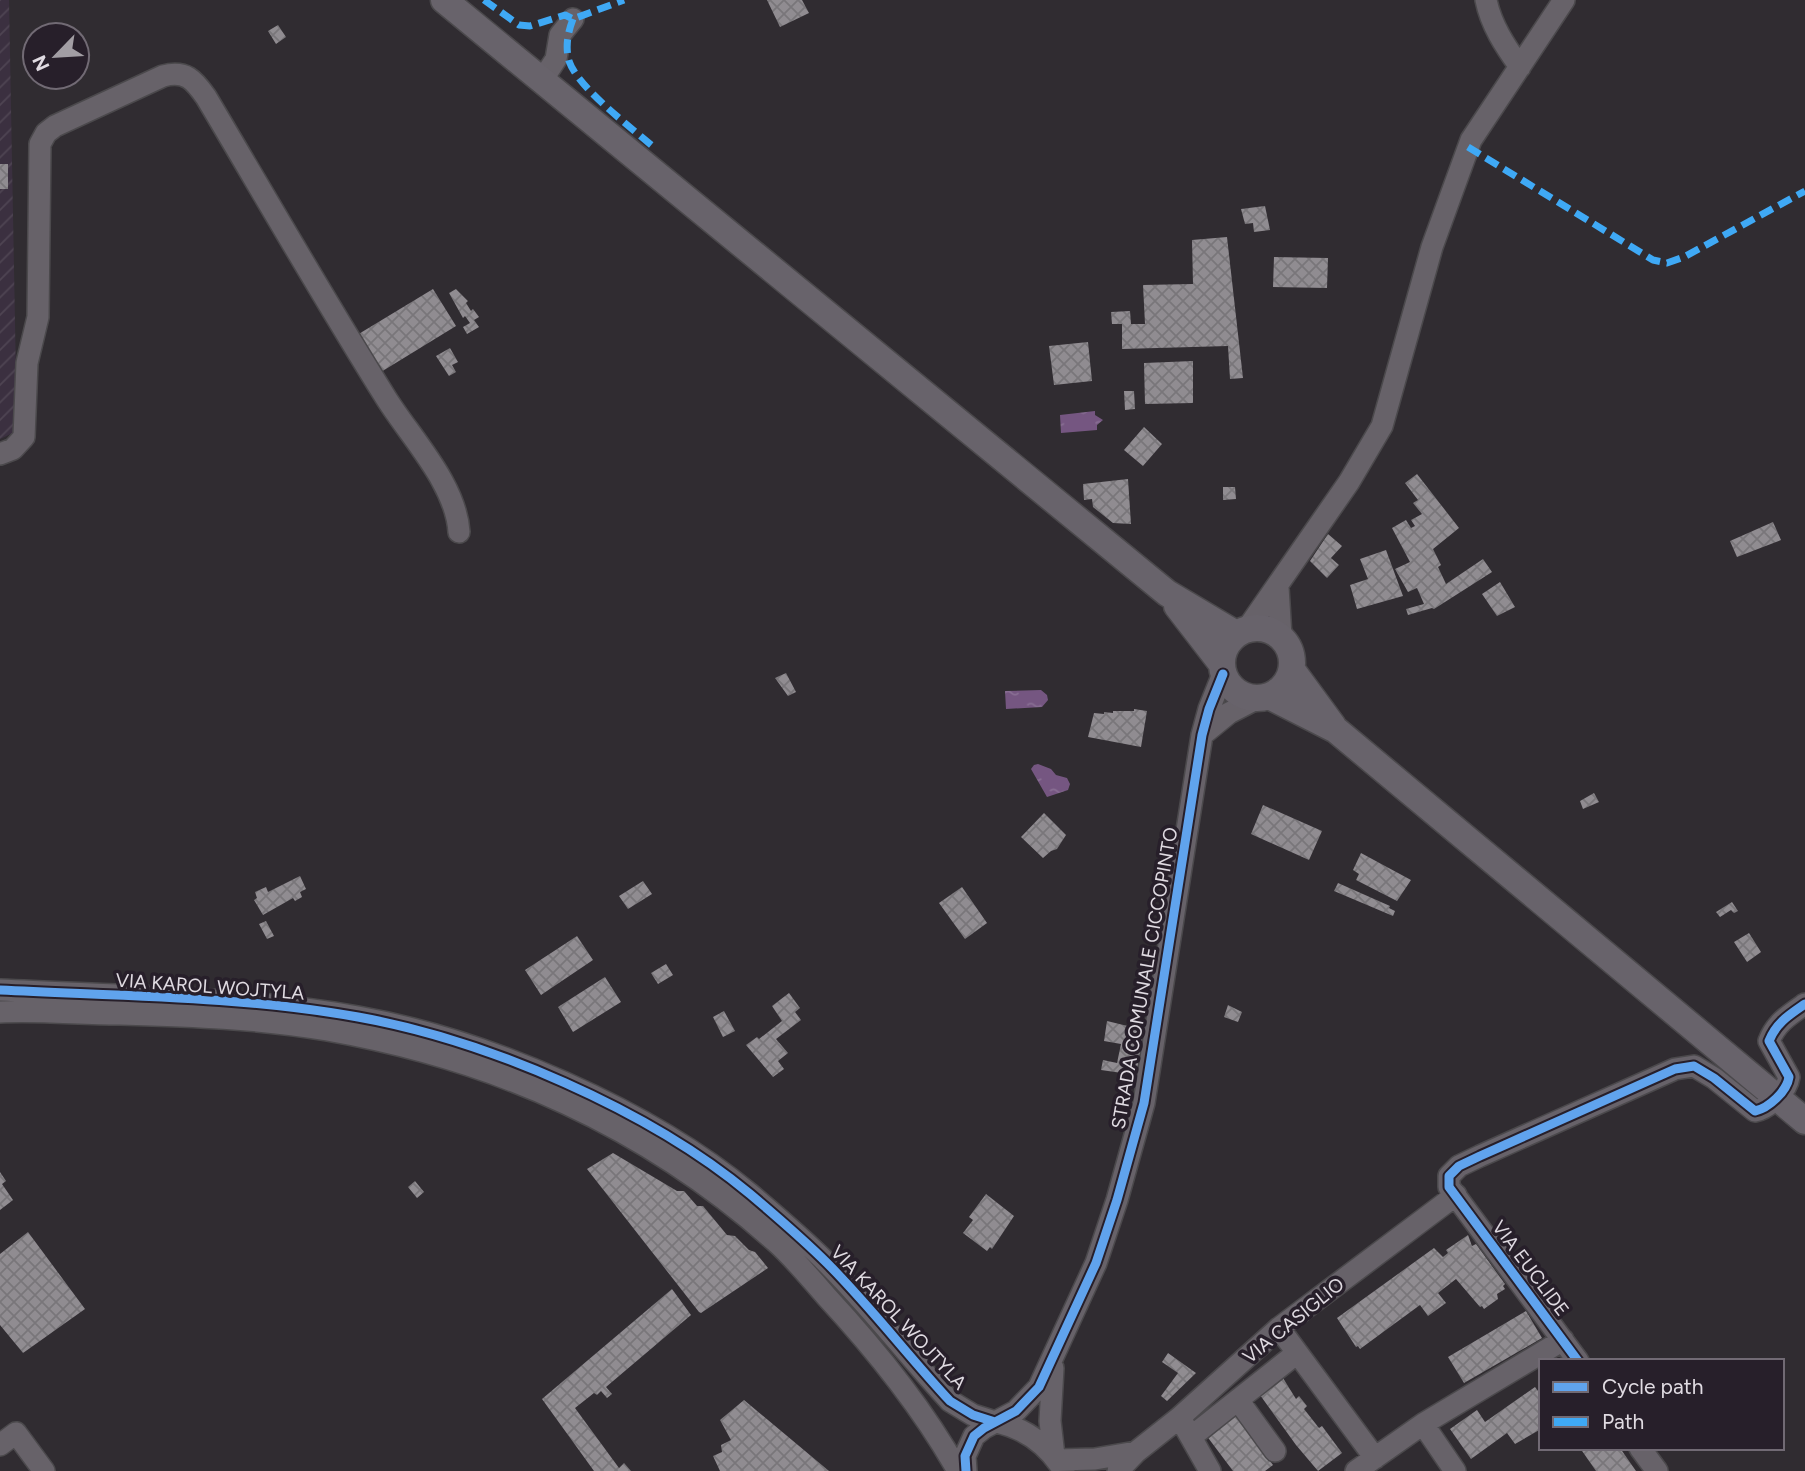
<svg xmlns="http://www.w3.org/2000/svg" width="1805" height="1471" viewBox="0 0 1805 1471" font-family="Figtree,sans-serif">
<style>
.industrial{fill:url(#industrial-furrows)}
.water{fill:url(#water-ripples)}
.building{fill:url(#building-cross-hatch)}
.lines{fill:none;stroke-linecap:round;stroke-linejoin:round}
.minor-casing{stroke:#4b494c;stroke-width:24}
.major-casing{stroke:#4b494c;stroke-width:29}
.minor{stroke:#676269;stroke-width:21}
.major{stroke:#68636b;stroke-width:26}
.quiet{stroke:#3fa9f5;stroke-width:7;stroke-dasharray:14 7;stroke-linecap:butt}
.cycleway-casing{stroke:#271f2a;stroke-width:13}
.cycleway{stroke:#60a3ed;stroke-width:9}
.labels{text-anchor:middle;stroke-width:7;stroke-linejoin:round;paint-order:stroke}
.street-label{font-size:19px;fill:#e0dbe2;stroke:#271f2a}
</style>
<defs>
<pattern id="industrial-furrows" width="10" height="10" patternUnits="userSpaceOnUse" patternTransform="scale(1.75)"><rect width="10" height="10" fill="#3b3040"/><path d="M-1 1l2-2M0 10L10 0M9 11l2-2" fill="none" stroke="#4e4452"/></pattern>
<pattern id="water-ripples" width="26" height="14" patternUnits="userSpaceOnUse" patternTransform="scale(1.75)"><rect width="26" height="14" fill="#755681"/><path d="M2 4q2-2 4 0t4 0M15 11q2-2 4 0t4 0" fill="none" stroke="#886e93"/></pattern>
<pattern id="building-cross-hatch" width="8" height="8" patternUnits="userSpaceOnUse" patternTransform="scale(1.75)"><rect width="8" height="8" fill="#908c91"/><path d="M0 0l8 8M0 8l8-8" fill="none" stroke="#79767a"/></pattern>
</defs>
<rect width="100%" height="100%" fill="#302c31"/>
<!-- industrial -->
<path class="industrial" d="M0 0H9L17 431 0 439Z"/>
<!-- water -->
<path class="water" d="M1095 411V415L1103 420 1097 425V430L1061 433 1060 415Z
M1041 690 1047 695 1048 700 1042 707 1006 709 1005 691Z
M1038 764 1051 769 1056 775 1067 778 1070 784 1068 790 1047 797 1031 769 1034 765Z"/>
<!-- building -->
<path class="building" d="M767 0H802L809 13 780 27Z
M278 25 286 37 276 44 268 31Z
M0 164H8V189H0Z
M1265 206 1270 230 1254 232 1253 223 1245 224 1241 209Z
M1227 237 1243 378 1230 379 1228 346 1122 349V324H1112L1111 312 1130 311 1131 324H1145L1143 285 1193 284 1192 240Z
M1274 257 1328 258 1327 288 1273 287Z
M433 289 456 326 381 372 357 335Z
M456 289 468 301 466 303 471 311 473 309 479 317 474 320 479 327 467 334 463 327 470 323 465 316 463 318 449 293Z
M1088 342 1092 381 1054 385 1049 346Z
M450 348 458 362 452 365 456 372 449 376 436 356Z
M1193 361V403L1145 404 1144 363Z
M1124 391H1134L1135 409 1125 410Z
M1144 427 1162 444 1143 466 1124 450Z
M1417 474 1459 528 1433 549 1441 565 1438 567 1446 584 1483 559 1492 572 1434 609 1432 608 1408 615 1406 609 1424 604 1417 588 1408 592 1395 569 1410 562 1392 528 1406 520 1411 528 1415 526 1411 520 1422 514 1413 503 1418 500 1405 483Z
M1128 479 1131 524 1113 523 1093 507 1092 499 1084 500 1083 484Z
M1223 487H1235L1236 499 1223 500Z
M1773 522 1781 540 1737 557 1730 541Z
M1328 534 1342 546 1331 558 1339 565 1327 578 1310 561Z
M1386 550 1403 596 1357 609 1350 585 1368 579 1360 559Z
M1500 582 1515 607 1497 616 1482 594Z
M786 673 796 692 788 696 775 678Z
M1134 709 1147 711 1141 747 1088 737 1094 713 1104 714V712L1113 713V711H1134Z
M1594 793 1599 802 1583 809 1580 801Z
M1263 805 1322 831 1309 860 1251 834Z
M1044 813 1066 835 1057 849 1051 851 1043 858 1021 837Z
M1361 853 1411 880 1397 901 1356 880 1359 874 1353 870Z
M300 876 306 889 300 892 302 897 295 901 293 898 263 915 254 900 257 898 255 892 266 887 268 892Z
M643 881 652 894 628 909 619 896Z
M1338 883 1390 906 1389 908 1395 911 1393 916 1334 891Z
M962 887 987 923 965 939 939 903Z
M1732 902 1738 911 1734 913 1731 910 1720 917 1716 912Z
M266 921 274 936 267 939 259 924Z
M1749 933 1761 952 1747 962 1734 942Z
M577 936 593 960 541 995 525 970Z
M666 964 673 975 658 984 651 973Z
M605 977 621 1002 573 1032 558 1007Z
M789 993 800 1008 795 1012 801 1020 776 1039 788 1053 778 1061 784 1069 773 1077 746 1045 757 1037 759 1039 782 1021 772 1006Z
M1228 1005 1242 1012 1238 1022 1224 1017Z
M724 1011 735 1031 723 1037 713 1017Z
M1107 1021 1140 1029 1138 1038H1143L1136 1075 1101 1070 1103 1060 1117 1063 1121 1044 1104 1041Z
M613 1153 677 1191H684L697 1206H703L727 1235 735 1236 749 1250 755 1252 768 1268 701 1313 699 1312 587 1169Z
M0 1172 6 1181 2 1184 13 1200 0 1210Z
M415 1181 424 1192 417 1198 408 1187Z
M986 1194 1014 1216 992 1249 990 1247 987 1251 963 1233 973 1220 969 1217Z
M28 1232 85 1309 23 1353 0 1325V1254Z
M1468 1235 1472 1246 1476 1244 1505 1284 1503 1286 1505 1289 1497 1294 1498 1299 1484 1309 1482 1306 1480 1307 1456 1279 1438 1293 1446 1303 1428 1316 1420 1305 1360 1349 1358 1346 1356 1347 1337 1318 1434 1248 1443 1257 1448 1253 1446 1250Z
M672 1289 691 1315 606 1387 612 1394 607 1398 601 1391 597 1395 594 1393 575 1408 619 1468 624 1463 631 1471H594L542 1399Z
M1526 1311 1542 1338 1464 1383 1448 1357Z
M1168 1353 1196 1373 1167 1401 1161 1396 1178 1373 1162 1362Z
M1283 1378 1296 1399 1299 1396 1307 1406 1304 1409 1319 1428 1322 1426 1342 1453 1318 1471 1296 1445 1260 1395Z
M1535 1387 1541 1395V1429L1515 1444 1507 1433 1471 1459 1450 1429 1477 1410 1485 1422Z
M744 1400 829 1471H720L713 1456 722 1452 721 1445 731 1440 720 1420Z
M1234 1414 1273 1465 1265 1471H1233L1206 1435Z
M1580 1448H1620L1636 1471H1596Z"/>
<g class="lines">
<defs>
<path id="minor" d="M1486 0C1491 25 1505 46 1520 67
M541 82 556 59 560 35 573 19
M0 454 13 449 24 437 27 363 38 317 40 144 46 133 55 126 163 76C186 70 194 80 206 97 266 198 324 299 386 398 411 438 456 484 459 532
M1278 587 1281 637
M1247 629 1349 482 1382 426 1432 247 1471 140 1564 0
M1202 735 1229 713 1258 698
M0 990C119 996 240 996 358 1017 487 1040 649 1110 750 1194 776 1216 803 1239 827 1263 871 1307 908 1356 950 1401L973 1415 995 1422
M0 1012C39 1010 79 1014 119 1014 188 1016 259 1018 327 1030 497 1060 646 1126 776 1242 794 1258 810 1278 826 1296 876 1350 922 1407 958 1471
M1279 1328 1375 1458
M1578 1361 1449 1187V1176L1459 1166 1480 1156 1675 1069 1694 1066 1714 1078 1755 1111C1769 1108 1787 1091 1789 1077L1769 1041C1776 1023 1789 1015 1805 1004
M1053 1368 1050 1421 1054 1456
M1238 1400 1275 1451
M997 1422C1027 1429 1048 1445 1064 1471
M1423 1424 1563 1340
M1184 1425 1210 1471
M1191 1437 1297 1353
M0 1445 16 1433 44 1471
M1640 1448 1657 1471
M1057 1460 1095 1459 1136 1452
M966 1471 965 1456 974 1436 984 1428 1016 1411 1039 1387 1096 1263 1117 1200 1144 1103 1202 735 1209 709 1223 674
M1118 1471 1136 1452 1179 1418 1279 1328 1456 1195
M1356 1471 1423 1424 1455 1471"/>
<path id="major" d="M444 0 1167 593 1236 634
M1177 606 1221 663
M1222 663a35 35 0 1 1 70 0a35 35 0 1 1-70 0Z
M1292 670 1333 726
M1269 696 1336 730 1805 1121"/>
</defs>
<!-- minor casing -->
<use href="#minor" class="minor-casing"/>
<!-- major casing -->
<use href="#major" class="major-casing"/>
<!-- minor -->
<use href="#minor" class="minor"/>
<!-- major -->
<use href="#major" class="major"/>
<!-- quiet -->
<path class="quiet" d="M484 0 519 25 530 26 565 15 573 19 624 0
M573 19C568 32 565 46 569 61 578 88 633 129 656 149
M1468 147 1653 260 1667 263 1684 257 1805 191"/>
<defs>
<path id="cycleway" d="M0 990C119 996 240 996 358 1017 487 1040 649 1110 750 1194 776 1216 803 1239 827 1263 871 1307 908 1356 950 1401L973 1415 995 1422
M1578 1361 1449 1187V1176L1459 1166 1480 1156 1675 1069 1694 1066 1714 1078 1755 1111C1769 1108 1787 1091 1789 1077L1769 1041C1776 1023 1789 1015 1805 1004
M966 1471 965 1456 974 1436 984 1428 1016 1411 1039 1387 1096 1263 1117 1200 1144 1103 1202 735 1209 709 1223 674"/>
</defs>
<!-- cycleway casing -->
<use href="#cycleway" class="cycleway-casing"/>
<!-- cycleway -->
<use href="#cycleway" class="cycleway"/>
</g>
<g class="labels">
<!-- street labels -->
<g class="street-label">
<text transform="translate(1144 978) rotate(-80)" y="7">STRADA COMUNALE CICCOPINTO</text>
<text transform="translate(210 986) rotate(4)" y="7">VIA KAROL WOJTYLA</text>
<text transform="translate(1531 1268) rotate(53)" y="7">VIA EUCLIDE</text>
<text transform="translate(899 1317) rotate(47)" y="7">VIA KAROL WOJTYLA</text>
<text transform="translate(1293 1320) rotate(-39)" y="7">VIA CASIGLIO</text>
</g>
</g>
<!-- legend -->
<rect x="1539" y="1359" width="245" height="91" fill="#271f2a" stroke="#716a74" stroke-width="2"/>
<rect x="1553" y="1382" width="35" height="10" fill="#60a3ed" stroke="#716a74" stroke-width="2"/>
<text x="1602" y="1394" font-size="21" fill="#e0dbe2">Cycle path</text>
<rect x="1553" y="1417" width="35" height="10" fill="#3fa9f5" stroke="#716a74" stroke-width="2"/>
<text x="1602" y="1429" font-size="21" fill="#e0dbe2">Path</text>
<!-- north arrow -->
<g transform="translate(56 56) rotate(245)"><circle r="33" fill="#271f2a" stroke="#716a74" stroke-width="2"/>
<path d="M0-5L12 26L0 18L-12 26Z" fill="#a29ea4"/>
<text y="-10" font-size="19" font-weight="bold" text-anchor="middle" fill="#e0dbe2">N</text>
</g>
</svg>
